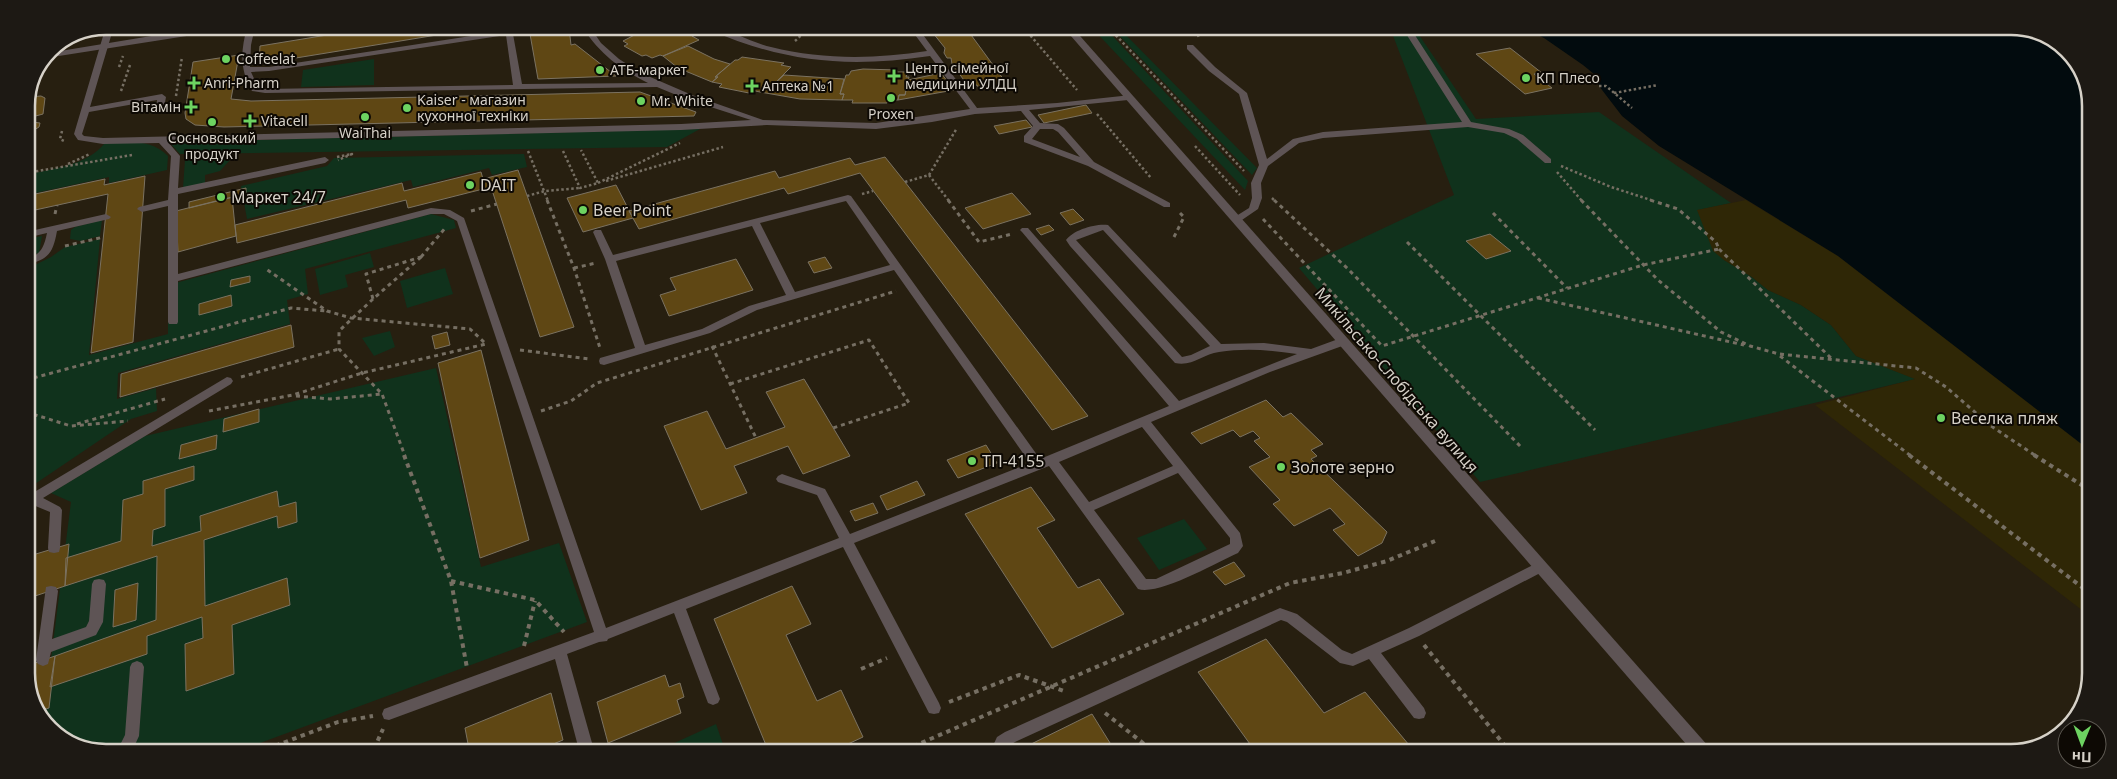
<svg xmlns="http://www.w3.org/2000/svg" width="2117" height="779" viewBox="0 0 2117 779" font-family="'Noto Sans',sans-serif">
<style>
.green{fill:#10321c}
.sand{fill:#2f2706}
.water{fill:#020b0e}
.building{fill:#5f4714;stroke:#7b7261}
.lines{fill:none;stroke-linecap:round;stroke-linejoin:round}
.path-far2{stroke:#766f63;stroke-width:2.5;stroke-dasharray:2.5 2.5;stroke-linecap:butt}
.path-far1{stroke:#766f63;stroke-width:3;stroke-dasharray:4 4;stroke-linecap:butt}
.path{stroke:#766f63;stroke-width:4;stroke-dasharray:4.5 4.5;stroke-linecap:butt}
.service{fill:#5e5455;fill-rule:evenodd}
.minor{fill:#5e5455;fill-rule:evenodd}
.tertiary{fill:#5e5455;fill-rule:evenodd}
.poi-dot{fill:#6dd361;stroke:#0d0904;stroke-width:2}
.labels{text-anchor:middle;stroke-width:4;stroke-linejoin:round;paint-order:stroke}
.far-poi-label{font-size:14px;fill:#d6d1c8;stroke:#0d0904;text-anchor:start}
.poi-label{font-size:16px;fill:#d6d1c8;stroke:#0d0904;text-anchor:start}
.street-label{font-size:16px;fill:#d6d1c8;stroke:#0d0904}
.rim{fill:none;stroke:#d6d1c8;stroke-width:2.5}
</style>
<rect width="100%" height="100%" fill="#271f10"/>
<!-- green -->
<path class="green" d="M1092 28H1105L1248 181 1245 190Z
M1113 29H1120L1257 168 1252 175Z
M1369 29H1415L1476 119 1599 112 1731 203 1698 210 1724 260 1752 277 1768 290 1801 305 1831 325 1856 356 1916 379 1480 482 1299 268 1454 195 1392 33Z
M374 59V85L301 87 303 70Z
M700 129 667 147 180 154 169 142Z
M105 143C129 143 150 138 168 156L167 170 109 183V177L26 195V175C54 168 86 166 105 143Z
M524 154 527 167 492 175 489 168 413 187 411 180 247 219 241 186 327 166 334 158Z
M231 159 220 171 205 175V183L183 188 185 160Z
M431 214 454 220 456 228 305 269 308 294 287 300 290 324 118 373 117 399 156 388 157 411 131 419 26 490V277L31 267 51 257 65 247 100 239 89 355 168 334V285Z
M102 220 100 236 81 241 70 239 71 230 75 227Z
M42 236 39 253 26 256V239Z
M370 253 374 267 345 275 348 287 320 295 315 269Z
M445 268 453 294 407 308 400 281Z
M390 331 395 347 374 356 362 338Z
M436 368 481 567 559 543 587 622 244 749 80 748 43 722 71 502 51 493 145 436Z
M1184 519 1207 549 1159 570 1137 538Z
M716 724 725 750H659Z"/>
<!-- sand -->
<path class="sand" d="M1746 200 1838 256 2088 449 2087 614 1815 405 1915 379 1856 356 1831 325 1801 305 1768 290 1752 277 1724 260 1713 251 1697 210Z"/>
<!-- water -->
<path class="water" d="M1526 29 2037 31 2074 57 2091 100 2088 449 1838 256 1659 146 1622 116 1599 86 1594 74 1583 65 1544 38Z"/>
<!-- building -->
<path class="building" d="M376 27H486L259 64 260 46Z
M620 27H650L630 36Z
M650 27 683 28 696 35 692 36 699 40 663 56 660 55 652 58 646 55 642 56 624 46 628 44 623 41Z
M569 28 571 45 575 44 616 76 538 79 530 34Z
M929 28H966L1004 80 997 82 1000 85 980 90 977 85 969 87 952 64 951 58H947L944 53 945 48Z
M688 46 714 59 730 64 715 77H718L712 82 678 68 663 56Z
M1510 48 1542 73 1534 74 1552 88 1525 94 1476 54Z
M239 55 231 99 251 101 640 92 696 112 694 116 224 127 195 125 186 119 185 113 193 62Z
M742 57 784 63 781 65 791 67 770 88H766L760 92 751 90 749 93 719 87 722 84 712 82 718 77H715L735 60H738Z
M863 69 897 70 896 72H908L906 77H909L905 95H899L898 100H888L887 103H852L853 100H842L844 94H840L846 75H849L851 71Z
M941 73 954 90 898 100 899 95H905L908 80Z
M784 75 844 79 840 94H844L842 100 800 99 760 92 766 88H770Z
M41 96 45 98 43 114 32 117V122L40 123 39 127 26 135V101L28 97Z
M1086 105 1092 113 1044 123 1038 115Z
M1026 120 1032 127 999 134 994 126Z
M885 157 905 182 1088 416 1052 430 860 173 788 194 784 188 639 229 629 211 775 171 779 178 850 158 855 165Z
M518 170 574 327 540 337 491 187 408 208 406 200 237 243 235 225 402 183 404 191 481 172 483 179Z
M145 176 133 342 91 353 108 194 26 212V196L105 179 104 185Z
M616 185 633 218 583 232 567 198Z
M246 188V194L189 208V202Z
M1012 193 1031 214 983 229 965 208Z
M232 197 236 236 178 252 176 211Z
M1073 209 1084 220 1070 225 1060 213Z
M1049 225 1054 230 1041 235 1036 229Z
M1490 234 1511 251 1486 259 1466 241Z
M825 257 832 268 814 273 808 262Z
M736 259 753 290 669 316 660 295 676 290 670 278Z
M250 276V282L230 287 231 280Z
M231 295 232 306 199 315V304Z
M291 325 294 347 120 397 121 374Z
M447 332 450 345 435 349 432 336Z
M481 350 529 540 480 558 438 363Z
M804 379 850 456 803 474 788 446 734 466 747 493 701 510 664 426 707 411 726 449 785 427 766 392Z
M1266 400 1283 417 1291 413 1323 444 1311 450 1317 456 1311 459 1387 532 1382 543 1358 556 1333 530 1345 524 1330 508 1294 526 1273 504 1280 500 1249 467 1270 457 1254 441 1260 438 1253 431 1240 437 1233 430 1201 444 1191 433Z
M259 409V422L223 432 224 419Z
M217 435 216 449 179 459 181 445Z
M986 445 997 463 958 478 947 460Z
M194 466V480L165 489V526L153 530 152 546 201 531 200 516 277 491 279 507 296 502 297 522 278 528 277 516 204 540 205 606 287 578 290 605 232 625 234 674 186 691 185 644 203 638 202 617 147 636V654L50 687 55 656 156 620 157 556 65 586 66 558 121 541 123 500 143 494V481Z
M917 481 925 495 887 510 880 496Z
M1031 487 1055 520 1037 528 1078 588 1099 579 1124 614 1052 648 965 514Z
M873 503 878 513 855 521 850 511Z
M69 544 65 586 32 597 26 641V557Z
M1234 562 1245 576 1225 585 1213 572Z
M138 583 136 620 113 627 115 590Z
M792 586 811 624 786 635 817 701 841 690 863 737 835 750H768L714 619Z
M1266 639 1324 713 1365 692 1414 751H1255L1198 672Z
M55 656 49 708 39 711 26 679V666Z
M665 675 669 687 680 683 684 697 677 700 681 713 608 743 597 702Z
M551 693 563 740 541 749H469L465 728Z
M1092 714 1115 751H1017Z"/>
<g class="lines">
<!-- path-far2 -->
<path class="path-far2" d="M1024 28 1077 90
M1109 28 1244 171
M1197 36 1214 29
M795 41 809 28
M119 67 123 56
M1599 86H1606L1632 108
M121 91 130 65
M1614 93 1658 85
M176 96 182 57
M1097 114 1151 178
M62 131 60 139 64 141
M1195 146 1240 195
M528 151 548 201
M563 151 580 188 598 183 581 150
M337 157 352 154 338 160
M68 164 90 154
M1561 166 1611 187 1654 201
M1557 172 1582 201
M26 173 132 155
M929 175 949 201
M606 181 723 147
M905 182 929 175 957 128
M598 183 680 143
M862 194 873 191
M527 196 545 191 580 188
M1272 198 1275 201"/>
<!-- path-far1 -->
<path class="path-far1" d="M547 200 574 268 600 348
M948 200 979 242 1012 234
M1274 200 1348 269 1521 447
M1581 200 1658 280 1721 332 1750 346 1779 354 1916 368 1946 387 1991 426 2036 456
M471 211 497 204
M1493 213 1567 288
M55 214 57 205
M1263 219 1382 346 1643 265 1719 249 1716 242 1678 209 1650 200
M1174 237 1184 217 1179 212
M1407 242 1595 430
M65 246 104 237
M1719 249 1833 360
M421 257 446 227
M421 257 373 299 366 274Z
M574 268 596 263
M1538 298 1744 345
M373 299 339 331V349L382 394 405 456
M712 346 756 438
M520 350 589 359
M1780 356 1911 456
M241 377 339 349
M26 380 291 308 326 311
M730 384 869 340 909 403 833 428
M296 396 330 399 382 394
M209 411 293 395 362 373 486 344 470 329 351 318 327 311 266 269
M541 411 571 401 597 383 896 291
M26 412 71 426 128 421
M77 424 165 399
M26 443 28 456"/>
<!-- path -->
<path class="path" d="M28 455 31 481
M404 455 451 581 467 668
M1909 455 2087 591
M2034 455 2088 489
M451 581 535 600 564 632
M1424 645 1510 752
M524 646 535 601
M861 669 887 658
M949 702 1019 675 1067 692
M1105 713 1153 751
M267 749 338 722 373 716
M374 749 383 729
M905 750 1290 583 1343 573 1387 561 1435 541"/>
<!-- service -->
<path class="service" d="M106 26H114L90 107 162 94 166 97 164 108 160 111 156 108 157 100 89 112 82 134 84 136 103 138 681 124 751 120 686 99 657 87 265 93 252 91C239 68 241 51 247 27H255L251 45 250 67H269L529 27H549L513 34 522 84 648 83C619 68 601 55 582 27H590L601 43 619 59 641 73 692 95 763 120 876 123 970 109 930 56C849 68 786 63 710 30L709 28C728 28 752 43 771 47 823 60 875 59 927 51L910 28H918L977 108 1057 103 1131 95V99L1128 100 1029 110 1040 123 1058 124 1064 128 1094 162 1170 203V207H1164L1088 166 1024 142V136L1033 126 1021 111 975 114 932 122 876 129 767 125 681 130 168 142 180 156 178 188 325 157 329 160 325 163 178 194V274L431 208 450 210 464 218 606 628 839 538 817 495 778 482 776 479 778 476 782 474 825 489 850 534 1030 463 894 270 757 310 710 333 604 365 600 364 599 361 600 358 635 348 605 259 593 232 595 230H601L613 255 848 195 851 196 1040 459 1169 406 1022 232 1020 230 1022 228H1028L1179 401 1297 354C1271 350 1245 348 1219 352 1203 354 1192 367 1175 363L1070 246 1066 240C1073 230 1096 223 1108 225L1221 344 1264 343 1311 349 1341 338 1346 342 1345 345 1270 372 1151 422 1240 533 1243 546 1238 553C1217 562 1159 596 1138 589L1049 466 854 543 939 703 941 708 939 713 934 714 929 713 843 547 686 609 720 699 718 703 713 705 708 703 674 613 608 639 607 641 599 642 567 654 594 750H579L555 659 389 720 384 719 382 714 384 709 594 632 457 221 444 214H431L178 281V322L177 324H169L168 322V206L142 212 137 209 139 207 168 200 171 156 159 143 103 144 78 140 74 134ZM506 35 513 85 265 89 258 87 251 72 269 71ZM1040 129H1053L1058 132 1080 157 1032 139ZM846 201 890 265 795 292 760 223ZM752 226 786 295 749 306 702 329 645 345 616 261ZM1103 230 1210 346 1191 355 1182 357 1076 240ZM1142 427 1173 466 1089 502 1059 462ZM1178 473 1230 538V544L1156 579H1146L1094 510Z
M154 26H162L158 39 154 41 150 39Z
M1403 29H1411L1471 122 1509 129 1523 135 1551 159V163H1545L1517 139 1504 133 1468 127 1323 138 1299 143 1268 166 1261 183 1262 198 1258 209 1239 222H1233V218L1249 208 1252 198 1251 183 1259 165 1239 94 1209 71 1187 49V45H1193L1215 67 1247 93 1267 159 1293 139 1323 132 1462 122Z
M106 214 111 217 109 219 57 231C53 253 49 259 26 265V259C41 255 44 247 47 233L26 238V232Z
M227 377 231 378 233 381 231 384 43 498 60 507 62 510 60 548 59 552 54 553 49 552 48 548 50 512 33 505 26 508V497Z
M1539 562 1544 563 1546 567 1544 571 1419 636 1381 653 1424 708 1426 713 1424 718 1419 719 1414 718 1369 659 1353 666 1340 663 1287 622 1281 620 1015 742 1007 747 1005 750H991L997 737 1005 732 1280 608 1297 614 1342 650 1352 654 1409 628Z
M99 579 104 580 106 584 103 622 96 635 51 652 48 664 43 666 38 664 36 660 46 587 51 586 56 587 58 591 52 639 86 627 89 621 92 584 94 580Z
M137 661 142 663 144 667 139 736 133 749H118L125 735 130 667 132 663Z"/>
<!-- minor -->
<path class="minor" d="M1064 28H1073L1709 747 1711 752H1693Z"/>
<!-- tertiary -->
<path class="tertiary" d="M212 26 229 27 225 30 46 58 48 53Z"/>
</g>
<!-- markers -->
<g class="poi-dot">
<circle cx="226" cy="59" r="5"/>
<circle cx="600" cy="70" r="5"/>
<path d="M891.5 68.5h5v5h5v5h-5v5h-5v-5h-5v-5h5z"/>
<circle cx="1526" cy="78" r="5"/>
<path d="M191.5 75.5h5v5h5v5h-5v5h-5v-5h-5v-5h5z"/>
<path d="M749.5 78.5h5v5h5v5h-5v5h-5v-5h-5v-5h5z"/>
<circle cx="891" cy="98" r="5"/>
<circle cx="641" cy="101" r="5"/>
<path d="M188.5 99.5h5v5h5v5h-5v5h-5v-5h-5v-5h5z"/>
<circle cx="407" cy="108" r="5"/>
<circle cx="365" cy="117" r="5"/>
<path d="M247.5 113.5h5v5h5v5h-5v5h-5v-5h-5v-5h5z"/>
<circle cx="212" cy="122" r="5"/>
<circle cx="470" cy="185" r="5"/>
<circle cx="221" cy="197" r="5"/>
<circle cx="583" cy="210" r="5"/>
<circle cx="1941" cy="418" r="5"/>
<circle cx="972" cy="461" r="5"/>
<circle cx="1281" cy="467" r="5"/>
</g>
<g class="labels">
<!-- far-poi labels -->
<g class="far-poi-label">
<text x="236" y="64">Coffeelat</text>
<text x="905" y="73">Центр сімейної<tspan x="905" dy="16">медицини УЛДЦ</tspan></text>
<text x="610" y="75">АТБ-маркет</text>
<text x="1536" y="83">КП Плесо</text>
<text x="204" y="88">Anri-Pharm</text>
<text x="762" y="91">Аптека №1</text>
<text x="417" y="105">Kaiser - магазин<tspan x="417" dy="16">кухонної техніки</tspan></text>
<text x="651" y="106">Mr. White</text>
<text x="181" y="112" text-anchor="end">Вітамін</text>
<text x="891" y="119" text-anchor="middle">Proxen</text>
<text x="261" y="126">Vitacell</text>
<text x="365" y="138" text-anchor="middle">WaiThai</text>
<text x="212" y="143" text-anchor="middle">Сосновський<tspan x="212" dy="16">продукт</tspan></text>
</g>
<!-- poi labels -->
<g class="poi-label">
<text x="480" y="191">DAIT</text>
<text x="231" y="203">Маркет 24/7</text>
<text x="593" y="216">Beer Point</text>
<text x="1951" y="424">Веселка пляж</text>
<text x="982" y="467">ТП-4155</text>
<text x="1291" y="473">Золоте зерно</text>
</g>
<!-- street labels -->
<g class="street-label">
<text transform="translate(1397 380) rotate(49)" y="6">Микільсько-Слобідська вулиця</text>
</g>
</g>
<!-- crop -->
<path d="M0 0H2117V779H0ZM106 35H2011A71 71 0 0 1 2082 106V673A71 71 0 0 1 2011 744H106A71 71 0 0 1 35 673V106A71 71 0 0 1 106 35Z" fill="#1d1914" fill-rule="evenodd"/>
<path class="rim" d="M106 35H2011A71 71 0 0 1 2082 106V673A71 71 0 0 1 2011 744H106A71 71 0 0 1 35 673V106A71 71 0 0 1 106 35Z"/>
<!-- north arrow -->
<g transform="translate(2082 744) rotate(181)"><circle r="24" fill="#0d0904" stroke="#5d5952"/>
<path d="M0-4L9 19L0 12L-9 19Z" fill="#6dd361"/>
<text y="-8" font-size="14" font-weight="bold" text-anchor="middle" fill="#d6d1c8">Пн</text>
</g>
</svg>
